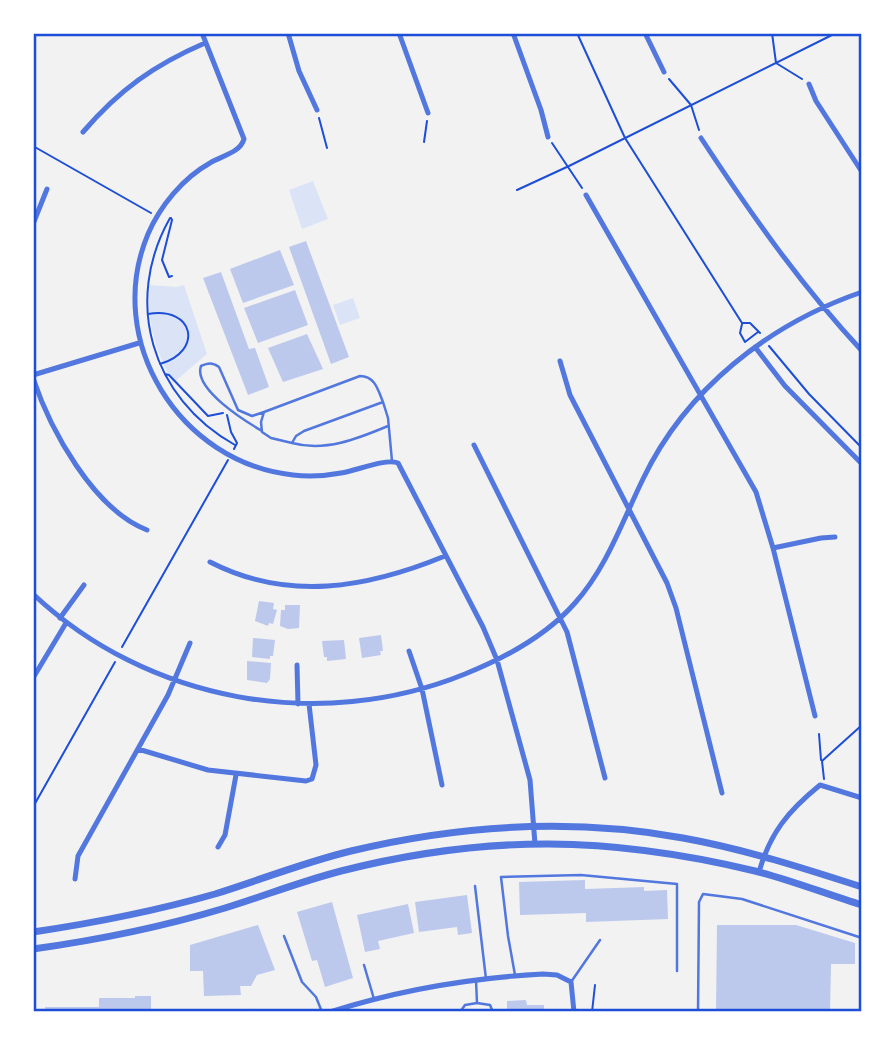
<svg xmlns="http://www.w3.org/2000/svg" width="895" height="1045" viewBox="0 0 895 1045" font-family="Lato,sans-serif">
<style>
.green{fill:#dbe4f7}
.building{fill:#bdc9ec}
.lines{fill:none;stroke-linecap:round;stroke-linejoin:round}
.path{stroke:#1d4ed8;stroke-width:2}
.service{stroke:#5277de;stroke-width:2.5}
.minor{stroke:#5277de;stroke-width:5}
.tertiary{stroke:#5277de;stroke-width:7}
.neatline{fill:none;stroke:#1d4ed8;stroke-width:2.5}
</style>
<rect width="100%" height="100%" fill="#f2f2f2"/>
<!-- green -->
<path class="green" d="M313 181 328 219 302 229 289 190Z
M150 285 177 287 184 285 207 354 173 383C156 352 146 322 150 285Z
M353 298 360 318 340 325 333 305Z"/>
<!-- building -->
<path class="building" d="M306 241 349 357 331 364 289 247Z
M280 250 294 285 243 303 230 269Z
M221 272 249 349 255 348 269 387 248 395 203 278Z
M295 290 308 325 258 343 244 308Z
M307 334 323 369 283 382 268 348Z
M259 601 274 603 273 609 277 610 273 624 269 623 268 626 255 621Z
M285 605H300L299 628 288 629 280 626 281 610H285Z
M381 635 383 651H380L381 655 362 658 359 638Z
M253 638 275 640 273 656H270V659L252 657Z
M344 640 346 659 327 661V657H324L322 641Z
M247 661 271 663 270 679 267 683 247 680Z
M585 880V889L644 887V891L667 890 668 919 586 922V913L520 915 519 882Z
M467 895 472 933 458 935 457 927 419 932 415 902Z
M332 902 353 978 325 987 317 960 312 961 297 912Z
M408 904 414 933 378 941 380 949 365 952 357 915Z
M258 925 275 970 257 975 251 986H240L241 995 204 996 203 971H190V945Z
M717 925H796L855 943V964H831L830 1012H716Z
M135 996H151V1012H45V1007H99V998H135Z
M526 1000 527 1005H544V1012H507V1001Z"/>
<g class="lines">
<!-- path -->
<path class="path" d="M577 33 625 138 742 323
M772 33 776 63 802 79
M669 79 691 105 699 130
M319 118 327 148
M424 142 427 121
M552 143 582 188
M33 146 151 213
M517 190 569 166 836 33
M170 218C123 301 151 398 235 445
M171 218 172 220 162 260 169 277 172 276
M148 314C194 306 204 351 160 364
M743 323H750L760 333
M742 324 740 333 745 342 758 332
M769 346 809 394 862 448
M165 374 169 375 208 416 223 413
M227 415 231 432 237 443 234 449
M122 647 228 460
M819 734 821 760
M824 779 822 761 862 725
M33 807 115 662
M592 1012 595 985"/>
<!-- service -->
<path class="service" d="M388 426C357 439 325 452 292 443L296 436 304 431 383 402 388 418 392 461
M262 431C245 421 193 389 201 366 208 363 212 362 219 367L238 410 252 416 264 412
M292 443 271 438 262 432 261 422 264 412 360 376C375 376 378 390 383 402
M475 886 486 979
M284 936 302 982 316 997 322 1012
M364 965 374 999
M515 975 508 936 501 877 581 875 677 884V971
M476 980 477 1003 490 1005 493 1012
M571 982 600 940
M253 1010 254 1012
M460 1012 465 1005 477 1003
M698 1012 699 902 703 894 742 899 862 938"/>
<!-- minor -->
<path class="minor" d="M202 33 244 139C240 153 221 156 210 163 183 178 160 206 148 234 103 341 180 463 293 475 309 477 325 476 341 473 356 471 385 458 398 463L483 627 497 660 530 780 535 844
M288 33 299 71 317 110
M399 33 428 113
M513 33 541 110 548 137
M645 33 664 72
M809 84 816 101 862 172
M83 132C119 90 154 65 205 43
M701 138C751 214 800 284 862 351
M586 195 756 492 773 548 815 716
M33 224 47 189
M755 347 785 386 862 464
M560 361 570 395 667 583 676 608 722 793
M33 375 139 343
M33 378C50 429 93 509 147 530
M474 445 567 632 605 778
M773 548 821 538 835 537
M210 562C288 602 367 588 445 556
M33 594C148 702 319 733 465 674 505 658 546 636 575 603 607 567 622 522 643 479 686 389 769 324 862 292
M60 618 84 585
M409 651 422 689 442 785
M297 665 298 704
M33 678 66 623
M138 749 208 770 306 781 312 779 316 765 309 704
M218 847 225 835 236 775
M759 872C770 833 788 811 820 785L862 798
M75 879 78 856 168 695 190 643
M330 1012C399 990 470 978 543 974L557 975 571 982 574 1012"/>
<!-- tertiary -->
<path class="tertiary" d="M33 932C94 923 155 911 215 894 260 880 305 862 351 851 460 825 573 818 683 838 744 849 803 868 862 887
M33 949C98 940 162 927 225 908 264 896 302 881 341 871 487 834 610 836 755 871 791 880 826 894 862 905"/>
</g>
<!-- border -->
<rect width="895" height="1045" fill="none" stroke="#ffffff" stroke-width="70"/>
<rect x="35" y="35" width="825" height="975" class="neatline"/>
</svg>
